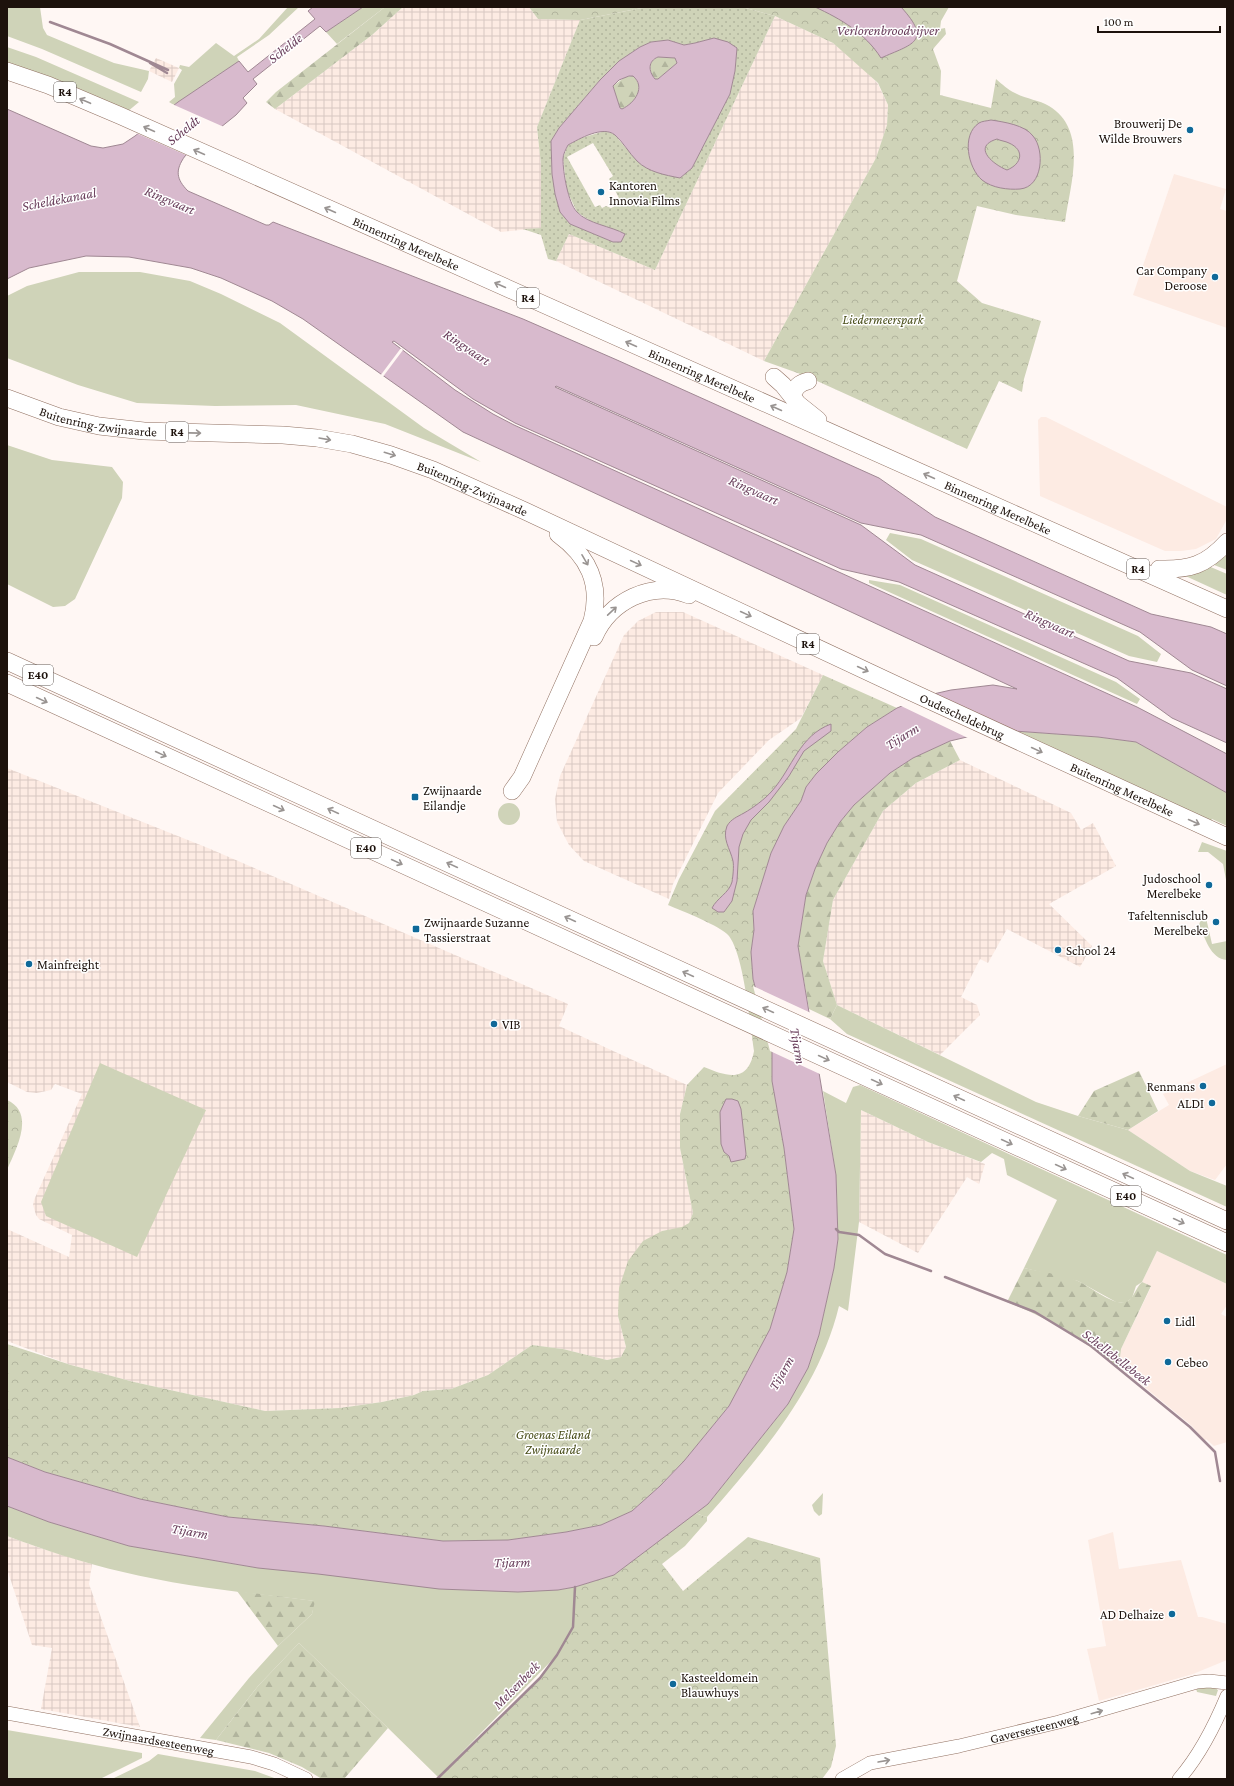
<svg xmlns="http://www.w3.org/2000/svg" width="1234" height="1786" viewBox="0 0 1234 1786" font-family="'Crimson Pro',serif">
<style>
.built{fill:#fdebe3}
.industrial{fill:url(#industrial-grid)}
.grass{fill:#cfd3b8}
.forest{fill:url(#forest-firs)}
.park{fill:url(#park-crowns)}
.garden{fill:url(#garden-dots);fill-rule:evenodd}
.water{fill:#d8bacd;stroke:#a08893;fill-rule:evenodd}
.pier{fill:#fff7f4}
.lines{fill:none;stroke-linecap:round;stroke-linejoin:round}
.stream{stroke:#a08893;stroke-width:2.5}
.secondary-casing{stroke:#917162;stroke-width:14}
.highway-casing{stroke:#917162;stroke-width:18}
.secondary{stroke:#fff;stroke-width:13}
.highway{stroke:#fff;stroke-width:17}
.oneway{stroke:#999492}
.poi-dot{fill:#0f6999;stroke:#fff;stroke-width:1.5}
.labels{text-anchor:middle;stroke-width:3;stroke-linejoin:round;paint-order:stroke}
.shield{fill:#fff;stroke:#615955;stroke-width:1}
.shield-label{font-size:12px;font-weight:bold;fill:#1d120c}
.poi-label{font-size:13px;fill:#1d120c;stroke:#fff;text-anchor:start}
.street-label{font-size:13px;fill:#1d120c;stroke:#fff}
.park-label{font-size:13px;font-style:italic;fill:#4a4f1b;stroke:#fff}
.water-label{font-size:14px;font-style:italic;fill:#693e5b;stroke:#fff}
</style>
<defs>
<pattern id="industrial-grid" width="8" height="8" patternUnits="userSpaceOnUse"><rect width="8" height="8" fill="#fdebe3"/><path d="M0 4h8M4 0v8" fill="none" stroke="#d8c8c2"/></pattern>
<pattern id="forest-firs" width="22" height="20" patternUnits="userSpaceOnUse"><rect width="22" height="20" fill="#cfd3b8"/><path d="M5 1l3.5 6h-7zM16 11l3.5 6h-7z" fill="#b1b49d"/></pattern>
<pattern id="park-crowns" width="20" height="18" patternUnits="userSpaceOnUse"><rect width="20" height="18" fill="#cfd3b8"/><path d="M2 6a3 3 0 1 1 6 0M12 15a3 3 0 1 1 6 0" fill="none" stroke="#b1b49d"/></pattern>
<pattern id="garden-dots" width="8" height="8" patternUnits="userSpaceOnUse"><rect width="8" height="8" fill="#cfd3b8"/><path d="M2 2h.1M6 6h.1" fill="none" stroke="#b1b49d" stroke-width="1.8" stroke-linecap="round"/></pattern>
</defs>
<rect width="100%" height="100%" fill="#fff7f4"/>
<!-- built -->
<path class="built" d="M1174 174 1226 189 1220 209 1227 211V328L1133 295Z
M1041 417H1046L1227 507V519L1216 539 1196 549 1181 551H1165L1040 496 1038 420Z
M1227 1064V1164L1215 1180 1190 1171 1128 1130 1169 1105 1163 1094Z
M1157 1251 1227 1284V1305L1221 1314 1227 1317V1442L1214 1446 1206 1439 1205 1441 1198 1435V1433L1192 1426 1119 1366 1121 1349 1151 1287 1142 1282Z
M1113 1532 1119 1569 1181 1560 1198 1617H1202L1227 1624V1660L1193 1674 1099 1701 1087 1649 1106 1646 1088 1540Z"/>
<!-- industrial -->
<path class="industrial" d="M403 7H529L538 19 580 20 537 127 541 165V228L501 232 275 109 372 35Z
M775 16 833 43 861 66 878 84 888 105 887 125 876 158 764 361 556 261 569 234 655 270Z
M156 58 179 68 172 82 149 71Z
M656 612H683L823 675 801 718 769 740 718 793 673 884 669 899 584 861 569 845 557 822 555 799 560 776 624 635 638 621Z
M960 760 1071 813 1081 830 1093 823 1116 866 1049 904 1092 946 1080 967 1007 929 988 963 980 959 961 997 977 1005 980 1015 940 1055 837 1005 823 961 833 900 883 811 916 783Z
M7 768 208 848 568 1004 559 1026 687 1085 680 1114V1148L693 1213 689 1223 682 1228 662 1231 618 1316 626 1347 621 1357 607 1360 563 1349 532 1345 488 1375 451 1389 423 1391 414 1395 382 1402 340 1408 265 1411 134 1382 71 1365 7 1341V1229L69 1257 72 1235 39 1219 36 1215 33 1205 34 1200 82 1094 55 1084 51 1090 37 1093 27 1092 7 1082Z
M861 1110 928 1142 985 1164 979 1184 967 1177 918 1253 859 1222Z
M7 1536 40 1548 92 1564 89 1584 140 1727 41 1709 52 1648 32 1645 7 1569Z"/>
<!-- grass -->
<path class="grass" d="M7 7H40L43 28 47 35 114 63 149 71 148 79 141 92 42 49 7 36Z
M288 7H299L269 35 237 57 239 61 174 105 169 102 175 97 174 84 182 70 179 68 180 65 189 67 216 43 234 56 259 39Z
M363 7H385L337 44 326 32Z
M7 47 36 57 139 102 127 112 15 66 7 62Z
M79 272H140L190 281 221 294 280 323 424 428 481 462 385 424 296 405 215 406 137 403 78 385 7 358V296L27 286Z
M7 445 52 460 112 467 123 482 122 498 75 599 65 606 53 607 7 584Z
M890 533 921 539 1138 636 1161 654 1157 662 1129 656 912 560 886 540Z
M1227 547V570L1209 563Z
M1206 565 1227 574V595L1179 573Z
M869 580 900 585 1116 682 1140 699 1137 704 869 583Z
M1014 731 1098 737 1136 742 1227 793V826L1212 819 1210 824Z
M498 814a11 11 0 1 1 22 0a11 11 0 1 1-22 0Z
M1202 842 1227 851V885L1223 864 1208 852H1198Z
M1204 909 1212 944 1227 941V960C1210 959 1205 937 1199 925Z
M837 1005 1036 1102 1078 1116 1128 1130 1190 1171 1227 1186V1207L847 1034 830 1019Z
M100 1063 206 1110 137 1257 46 1216 41 1202Z
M860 1085 1227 1255V1284L1157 1251 1142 1282 1136 1286 1132 1298 1125 1303 1116 1302 1078 1281 1024 1268 1057 1200 1007 1175 1004 1159 992 1153 981 1162 928 1142 861 1110 859 1222 848 1311 839 1306C819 1389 762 1454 707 1517L695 1513 708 1504 788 1404 808 1368 819 1335 834 1268 838 1239 836 1175 823 1091 846 1103 853 1087Z
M823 1493 822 1514 819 1516 814 1511 812 1505Z
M7 1506 49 1522 129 1546 258 1568 558 1590 575 1587 573 1627 557 1655 438 1777 388 1728 299 1643 258 1686 216 1740 200 1738 249 1678 278 1646 312 1614 314 1601C250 1593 185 1587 123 1572 83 1563 45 1550 7 1536Z
M1214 1687 1218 1690 1216 1696 1197 1692 1196 1688Z
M7 1730 142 1753V1758L100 1779H7Z
M158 1754 255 1771 277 1779H112L149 1761Z"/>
<!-- forest -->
<path class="forest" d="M385 7H403L372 35 275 109 266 102 276 92Z
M658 57 675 58 677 63 658 79H655C648 71 648 61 658 57Z
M633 76C646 87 635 103 622 109L620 108 613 86 625 77Z
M950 741 960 760 916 783 883 811 833 900 823 961 837 1005 830 1019 809 1009 798 946 806 895 815 869 827 843 840 822 854 805 890 773 913 758Z
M1139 1071 1158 1111 1128 1130 1078 1116 1094 1091Z
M1024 1268C1041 1272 1061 1274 1078 1281 1089 1286 1114 1306 1125 1302 1134 1300 1135 1288 1142 1282L1151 1286 1121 1349 1119 1366 1117 1367C1083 1340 1047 1317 1007 1302Z
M237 1591 315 1601 312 1614 278 1646Z
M299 1643 388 1728 344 1779H322L302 1767 269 1753 216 1740 258 1686Z"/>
<!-- park -->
<path class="park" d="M529 7H647L580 20 538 19Z
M742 7H949L941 21 940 29 945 28 946 34 933 49 941 71 940 95 991 108 996 79C1002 84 1008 90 1015 93 1026 99 1039 100 1049 106 1089 130 1070 185 1065 222L1016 215 977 206 957 281 982 303 1041 321 1024 379 1022 392 999 381 967 449 806 376 764 361 876 158 887 125 888 105 878 83 833 43 775 16Z
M823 675 897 708 867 727 838 752 816 774 806 787 801 801 784 826 771 853 753 911 754 930 751 952 753 979 772 1049V1081L784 1148 794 1229 787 1272 770 1329 729 1406 684 1461 660 1486 632 1511 601 1525 566 1532 508 1540 443 1541 324 1526 228 1517 140 1499 45 1472 7 1457V1344L71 1365 134 1382 265 1411 340 1408 382 1402 414 1395 423 1391 451 1389 488 1375 532 1345 563 1349 607 1360 621 1357 626 1347 618 1316 619 1288 628 1261 643 1241 662 1231 682 1227 689 1223 693 1213 680 1148V1114L687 1085 704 1067C728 1077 748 1083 754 1051 750 1024 744 956 729 936 721 926 682 911 668 905L679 879 715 811 796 729Z
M7 1100C36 1113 16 1149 7 1170Z
M695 1513 707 1517V1521L685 1546 662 1564 683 1591 748 1537 820 1558 836 1746 831 1767 822 1779H440L438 1777 540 1678 557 1655 573 1627 575 1587 614 1575Z"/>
<!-- garden -->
<path class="garden" d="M647 7H742L775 16 655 270 569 234 556 261 548 259 541 235 523 229 541 228V165L537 127 580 20ZM714 38 737 48 735 71 730 94 692 168 680 178 625 147 614 134 605 131 581 138 568 145 563 158 567 191 577 212 592 222 624 234 621 242H613L570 224 560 212 555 194 552 174 551 141 559 128 600 80 619 61 640 47 651 42 668 40 684 45 695 43ZM593 143 613 176 609 179 619 198 616 200 615 206 611 208 606 206 602 208 600 205 595 207 567 157Z"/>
<!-- water -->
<path class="water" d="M313 7H363L326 32 320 26 253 79 257 84 243 98 247 103 236 115 185 156C175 170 176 179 188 191L266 225H269L273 222 523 319 617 360 879 478 935 517 1151 614 1211 627 1227 634V686L1192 670 1140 632 921 535 861 523 556 386 555 387 861 525 915 565 1129 661 1191 673 1227 689V743L1172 718 1117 678 899 582 841 569 515 423 473 399 394 341 392 342 455 390 493 414 514 425 1137 707 1227 754V793L1136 742 1098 737 1014 731 967 737 950 741 913 758 890 773 854 805 840 822 827 843 815 869 806 895 798 946 836 1175 838 1239 834 1268 819 1335 808 1368 788 1404 708 1504 614 1575 575 1587 558 1590 518 1592 439 1589 318 1574 258 1568 129 1546 49 1522 7 1506V1457L45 1472 140 1499 228 1517 324 1526 443 1541 508 1540 566 1532 601 1525 632 1511 660 1486 684 1461 729 1406 770 1329 787 1272 794 1229 784 1148 772 1081V1049L753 979 751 952 754 930 753 911 771 853 784 826 801 801 806 787 816 774 838 752 867 727 897 708 929 695 951 690 993 685 1017 689 463 432 303 319 272 301 221 278 191 268 129 257 86 256 29 268 7 279V109L91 146 103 148 123 144 135 136 178 102 239 61 248 72 315 19 308 11Z
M815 7H901C933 42 912 44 881 58 865 33 841 19 815 7Z
M714 38 728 42 737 48 735 71 730 94 692 168 680 178C665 175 648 172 637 161 629 153 623 142 615 135 603 125 579 139 568 145 566 149 563 154 563 159 563 172 568 203 577 212 588 224 611 226 625 234L621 242H613L570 224 560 212 555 194 552 174 551 141 559 128 600 80 619 61 640 47 651 42 668 40 684 45 695 43ZM658 57 675 58 677 63 658 79H655C648 71 648 61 658 57ZM629 76H633C646 87 635 103 622 109L620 108 613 86 619 80Z
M991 120C1004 122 1025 125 1033 136 1045 150 1043 187 1020 189 1008 190 992 188 982 180 968 168 961 135 979 123 982 121 987 121 991 120ZM997 139C1001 141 1005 141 1009 143 1025 150 1022 164 1007 170 994 165 971 147 997 139Z
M831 724V731L804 751 789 776 769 802 751 820 743 834 739 847 737 881 732 901 724 912H718L712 908C717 898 729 893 732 882 733 876 734 866 733 861 730 848 722 839 727 826 731 819 737 817 744 813 753 808 765 799 772 791 793 767 799 736 831 724Z
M726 1099H732L738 1101 741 1109 746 1154 745 1159 731 1162 729 1156 724 1152 721 1144 720 1112Z"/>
<!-- pier -->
<path class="pier" d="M172 104 224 127 188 156 136 133Z
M401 348 403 350 382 378 380 376Z
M928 694 1003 734 970 739 899 705Z
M753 986 811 1013 822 1075 770 1051Z"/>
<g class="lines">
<!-- stream -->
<path class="stream" d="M50 22 110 44 168 70
M150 63 167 73
M836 1229 839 1232 859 1235 885 1254 931 1271
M945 1277 1035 1312 1091 1346 1190 1427 1215 1452 1220 1481
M437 1779 540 1678 557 1655 573 1627 575 1587"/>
<defs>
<g id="secondary">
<path id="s1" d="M7 1713 251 1757 274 1764 306 1779"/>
<path id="s2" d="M842 1779 870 1763 959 1746 1059 1722 1197 1682 1209 1681 1227 1683"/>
<path d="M1179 1779C1200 1755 1215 1725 1227 1696"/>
</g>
<g id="highway">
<path id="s3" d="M7 71 48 85 121 116 1227 609"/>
<path d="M774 377 783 385 798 404 818 420"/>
<path d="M792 395C796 387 799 383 808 381"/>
<path id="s4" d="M7 398 59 417 99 426 144 431 283 435 317 438 352 444 391 455 433 470 525 511 907 690 1227 837"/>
<path d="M1159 569C1190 570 1206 565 1227 542"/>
<path d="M594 637C610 601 651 580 689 595"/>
<path d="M7 661 1227 1221"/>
<path d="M7 683 1227 1243"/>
<path d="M512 791 522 777 592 621C602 583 588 556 558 534"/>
</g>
</defs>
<!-- secondary casing -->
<use href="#secondary" class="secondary-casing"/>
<!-- highway casing -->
<use href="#highway" class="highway-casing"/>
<!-- secondary -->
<use href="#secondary" class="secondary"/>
<!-- highway -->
<use href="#highway" class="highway"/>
</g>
<!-- one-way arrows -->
<defs><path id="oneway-shaft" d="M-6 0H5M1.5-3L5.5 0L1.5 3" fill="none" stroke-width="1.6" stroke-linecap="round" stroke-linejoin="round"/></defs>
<g class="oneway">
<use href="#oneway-shaft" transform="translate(85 101) rotate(-157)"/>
<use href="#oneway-shaft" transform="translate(149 129) rotate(-156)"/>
<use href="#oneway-shaft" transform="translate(199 152) rotate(-156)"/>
<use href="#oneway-shaft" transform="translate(330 210) rotate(-156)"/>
<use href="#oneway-shaft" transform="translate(500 285) rotate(-156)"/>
<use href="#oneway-shaft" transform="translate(631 344) rotate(-156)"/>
<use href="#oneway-shaft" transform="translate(776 408) rotate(-156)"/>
<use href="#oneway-shaft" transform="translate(195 433) rotate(1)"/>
<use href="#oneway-shaft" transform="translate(325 439) rotate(10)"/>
<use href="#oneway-shaft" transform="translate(390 454) rotate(17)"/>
<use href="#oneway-shaft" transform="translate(929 476) rotate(-156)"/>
<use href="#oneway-shaft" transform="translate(585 560) rotate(60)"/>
<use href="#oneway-shaft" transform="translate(636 563) rotate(25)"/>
<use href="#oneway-shaft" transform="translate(612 611) rotate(-43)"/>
<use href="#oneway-shaft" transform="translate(746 614) rotate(25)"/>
<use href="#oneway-shaft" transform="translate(863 669) rotate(25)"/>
<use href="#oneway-shaft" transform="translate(42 700) rotate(25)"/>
<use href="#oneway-shaft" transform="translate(1037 750) rotate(25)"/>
<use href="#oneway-shaft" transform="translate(161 754) rotate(25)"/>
<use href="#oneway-shaft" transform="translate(279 808) rotate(25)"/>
<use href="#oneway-shaft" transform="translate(333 811) rotate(-155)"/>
<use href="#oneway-shaft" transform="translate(1194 822) rotate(24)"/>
<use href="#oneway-shaft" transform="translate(397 862) rotate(25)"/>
<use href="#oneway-shaft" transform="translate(452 865) rotate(-155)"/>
<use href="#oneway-shaft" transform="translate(570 919) rotate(-155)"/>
<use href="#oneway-shaft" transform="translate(688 974) rotate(-155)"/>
<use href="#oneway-shaft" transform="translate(768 1010) rotate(-155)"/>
<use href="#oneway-shaft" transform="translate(824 1058) rotate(25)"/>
<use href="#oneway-shaft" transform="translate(877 1082) rotate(25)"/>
<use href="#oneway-shaft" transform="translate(959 1098) rotate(-155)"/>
<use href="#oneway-shaft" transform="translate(1007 1142) rotate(25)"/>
<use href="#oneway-shaft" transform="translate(1061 1167) rotate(25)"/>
<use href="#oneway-shaft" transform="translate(1128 1176) rotate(-155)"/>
<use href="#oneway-shaft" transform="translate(1179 1221) rotate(25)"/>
<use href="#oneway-shaft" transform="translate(1097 1712) rotate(-16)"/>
<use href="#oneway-shaft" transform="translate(884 1761) rotate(-10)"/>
</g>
<!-- markers -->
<g class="poi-dot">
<circle cx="1190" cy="130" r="4"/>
<circle cx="601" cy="192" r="4"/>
<circle cx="1215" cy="277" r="4"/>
<rect x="411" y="793" width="8" height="8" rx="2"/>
<circle cx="1209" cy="885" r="4"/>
<circle cx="1216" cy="922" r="4"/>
<rect x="412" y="925" width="8" height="8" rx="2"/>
<circle cx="1058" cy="950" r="4"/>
<circle cx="29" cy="964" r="4"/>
<circle cx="494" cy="1024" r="4"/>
<circle cx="1203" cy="1086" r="4"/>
<circle cx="1212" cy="1103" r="4"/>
<circle cx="1167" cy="1321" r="4"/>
<circle cx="1168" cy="1362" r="4"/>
<circle cx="1172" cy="1614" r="4"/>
<circle cx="673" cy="1684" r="4"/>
</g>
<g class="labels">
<!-- shield labels -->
<g class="shield">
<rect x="54" y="82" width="22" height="20" rx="3"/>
<rect x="517" y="288" width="22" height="20" rx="3"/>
<rect x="166" y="422" width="22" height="20" rx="3"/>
<rect x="1127" y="559" width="22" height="20" rx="3"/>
<rect x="797" y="634" width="22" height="20" rx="3"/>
<rect x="23" y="665" width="30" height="20" rx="3"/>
<rect x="351" y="838" width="30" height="20" rx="3"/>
<rect x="1111" y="1186" width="30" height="20" rx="3"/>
</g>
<g class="shield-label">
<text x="65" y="96">R4</text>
<text x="528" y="302">R4</text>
<text x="177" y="436">R4</text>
<text x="1138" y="573">R4</text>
<text x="808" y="648">R4</text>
<text x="38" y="679">E40</text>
<text x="366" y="852">E40</text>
<text x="1126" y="1200">E40</text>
</g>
<!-- poi labels -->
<g class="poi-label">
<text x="1182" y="128" text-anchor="end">Brouwerij De<tspan x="1182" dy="15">Wilde Brouwers</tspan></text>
<text x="609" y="190">Kantoren<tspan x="609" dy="15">Innovia Films</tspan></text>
<text x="1207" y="275" text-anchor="end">Car Company<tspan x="1207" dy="15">Deroose</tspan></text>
<text x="423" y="795">Zwijnaarde<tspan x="423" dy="15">Eilandje</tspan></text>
<text x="1201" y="883" text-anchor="end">Judoschool<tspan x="1201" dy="15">Merelbeke</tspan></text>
<text x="1208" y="920" text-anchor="end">Tafeltennisclub<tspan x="1208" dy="15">Merelbeke</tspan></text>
<text x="424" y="927">Zwijnaarde Suzanne<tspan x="424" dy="15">Tassierstraat</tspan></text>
<text x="1066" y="955">School 24</text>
<text x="37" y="969">Mainfreight</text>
<text x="502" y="1029">VIB</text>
<text x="1195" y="1091" text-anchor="end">Renmans</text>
<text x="1204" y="1108" text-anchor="end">ALDI</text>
<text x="1175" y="1326">Lidl</text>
<text x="1176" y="1367">Cebeo</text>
<text x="1164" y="1619" text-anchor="end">AD Delhaize</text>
<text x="681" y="1682">Kasteeldomein<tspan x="681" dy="15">Blauwhuys</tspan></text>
</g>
<!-- street labels -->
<g class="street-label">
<text dy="5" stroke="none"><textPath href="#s3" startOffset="435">Binnenring Merelbeke</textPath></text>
<text dy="5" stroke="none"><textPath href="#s3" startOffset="759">Binnenring Merelbeke</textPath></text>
<text dy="5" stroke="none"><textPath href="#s4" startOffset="95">Buitenring-Zwijnaarde</textPath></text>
<text dy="5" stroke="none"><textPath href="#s4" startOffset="479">Buitenring-Zwijnaarde</textPath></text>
<text dy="5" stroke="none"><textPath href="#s3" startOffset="1083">Binnenring Merelbeke</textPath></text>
<text dy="5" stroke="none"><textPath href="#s4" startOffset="1019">Oudescheldebrug</textPath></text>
<text dy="5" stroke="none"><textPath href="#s4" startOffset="1195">Buitenring Merelbeke</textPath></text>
<text dy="5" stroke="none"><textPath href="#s2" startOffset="200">Gaversesteenweg</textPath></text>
<text dy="5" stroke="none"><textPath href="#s1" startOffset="154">Zwijnaardsesteenweg</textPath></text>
</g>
<!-- park labels -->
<g class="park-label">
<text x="883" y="324">Liedermeerspark</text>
<text x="553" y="1439">Groenas Eiland<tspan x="553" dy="15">Zwijnaarde</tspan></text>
</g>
<!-- water labels -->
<g class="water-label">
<text x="888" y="35">Verlorenbroodvijver</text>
<text transform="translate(285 48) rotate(-38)" y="5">Schelde</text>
<text transform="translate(183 130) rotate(-39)" y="5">Scheldt</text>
<text transform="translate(59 199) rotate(-11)" y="5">Scheldekanaal</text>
<text transform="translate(170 200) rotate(23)" y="5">Ringvaart</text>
<text transform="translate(467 347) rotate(34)" y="5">Ringvaart</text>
<text transform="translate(754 490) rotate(24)" y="5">Ringvaart</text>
<text transform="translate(1050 623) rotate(24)" y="5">Ringvaart</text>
<text transform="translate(902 736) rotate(-32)" y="5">Tijarm</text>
<text transform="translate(798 1046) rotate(80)" y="5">Tijarm</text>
<text transform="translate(1117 1357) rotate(38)" y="5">Schellebellebeek</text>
<text transform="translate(781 1373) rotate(-60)" y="5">Tijarm</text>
<text transform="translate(190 1531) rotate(10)" y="5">Tijarm</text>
<text transform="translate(512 1562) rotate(-1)" y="5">Tijarm</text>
<text transform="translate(516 1685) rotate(-46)" y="5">Melsenbeek</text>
</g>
</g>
<!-- border -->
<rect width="1234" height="1786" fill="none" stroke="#1d120c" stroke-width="16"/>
<!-- scale -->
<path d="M1098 26v6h122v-6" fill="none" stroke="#1d120c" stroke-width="2"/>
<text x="1104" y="26" font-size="12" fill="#1d120c" stroke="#ffffff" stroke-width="3" paint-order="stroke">100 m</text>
</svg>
